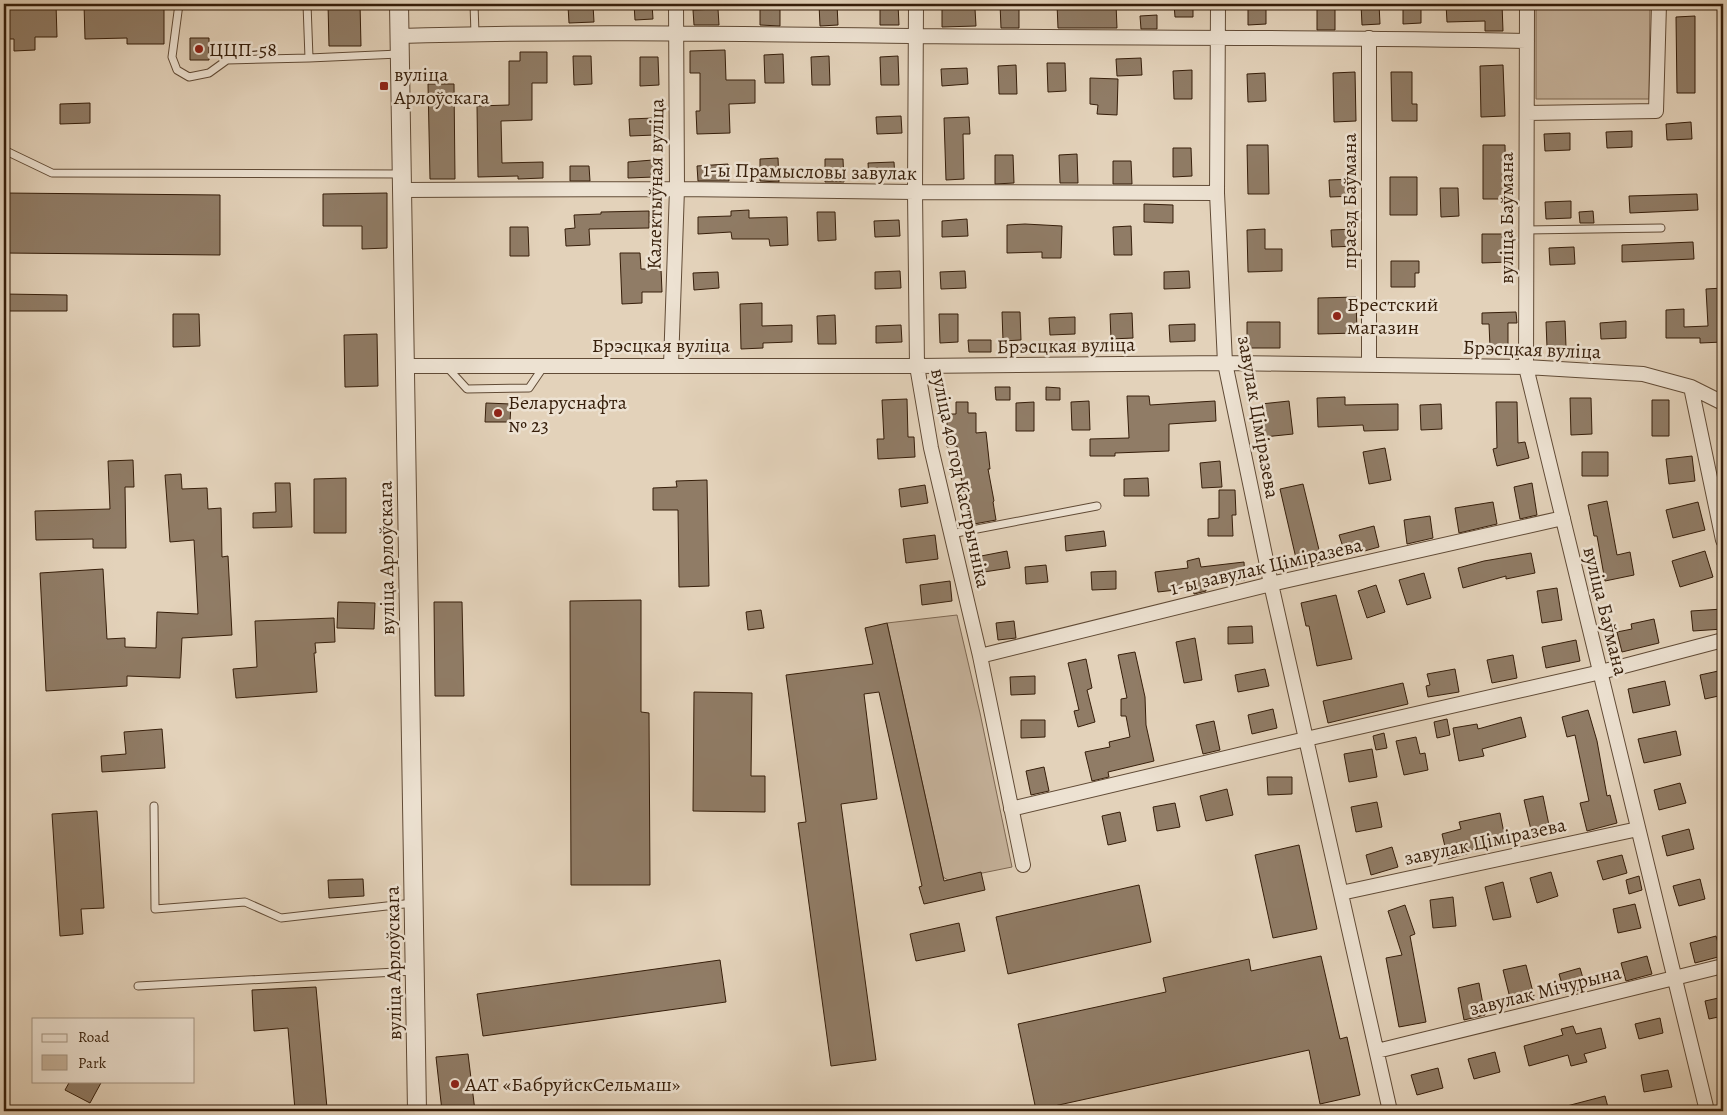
<svg xmlns="http://www.w3.org/2000/svg" width="1727" height="1115" viewBox="0 0 1727 1115" font-family="Alegreya,serif">
<style>
.green{fill:#c6b39c;stroke:#7e6853}
.building{fill:#907c66;stroke:#361e0a}
.lines{fill:none;stroke-linecap:round;stroke-linejoin:round}
.service-casing{stroke:#614b36;stroke-width:9}
.minor-casing{stroke:#614b36;stroke-width:16}
.tertiary-casing{stroke:#614b36;stroke-width:20}
.service{stroke:#ede2d2;stroke-width:7}
.minor{stroke:#ede2d2;stroke-width:14}
.tertiary{stroke:#ede2d2;stroke-width:18}
.poi-dot{fill:#8f2418;stroke:#ede2d2;stroke-width:2}
.labels{text-anchor:middle;stroke-width:5;stroke-linejoin:round;paint-order:stroke}
.poi-label{font-size:20px;fill:#361e0a;stroke:#ede2d2;text-anchor:start}
.street-label{font-size:20px;fill:#361e0a;stroke:#ede2d2}
</style>
<rect width="100%" height="100%" fill="#e3d2ba"/>
<filter id="stains"><feTurbulence type="fractalNoise" baseFrequency=".004" numOctaves="4"/><feColorMatrix values="0 0 0 0 .2 0 0 0 0 .09 0 0 0 0 .02 0 0 0 .5 -.17"/></filter>
<radialGradient id="worn" r=".72"><stop offset=".6" stop-color="#630" stop-opacity="0"/><stop offset="1" stop-color="#630" stop-opacity=".3"/></radialGradient>
<!-- green -->
<path class="green" d="M1536 4H1650L1649 99H1536Z
M957 615 980 713 1012 867 948 880 943 877 887 623Z"/>
<!-- building -->
<path class="building" d="M4 4H56L57 37H35V50L14 51V39H4Z
M84 4H164V44H127V38L85 39Z
M328 4H360L361 46H329Z
M634 4H652L653 19 635 20Z
M760 4H780V26L760 25Z
M819 4H837L838 25 820 26Z
M880 4H898L899 25H880Z
M1000 4H1019V28H1001Z
M1057 4H1116L1117 28H1058Z
M1174 4H1193V17H1175Z
M1248 4H1266V24L1248 25Z
M1361 4H1379L1380 24 1362 25Z
M1403 4H1421V23L1403 24Z
M1446 4H1502L1503 31H1485V21L1447 22Z
M593 5 594 22 569 23 568 6Z
M1335 8V30H1317V9Z
M718 9 719 25H694L693 10Z
M942 9H975L976 26 942 27Z
M1157 15V29H1141L1140 16Z
M1695 16V93H1677L1676 17Z
M190 38H209V60H190Z
M725 50 726 80H755V103L729 104 730 133 697 134 696 111H700V73H690V51Z
M520 52H547V83H532V120L501 121 502 163 543 162V178L518 179V176L478 177 477 106 509 105V61H520Z
M783 54 784 83H765L764 55Z
M573 56H591L592 84 574 85Z
M829 56 830 85H812L811 57Z
M898 56 899 85H881L880 57Z
M640 57H658L659 85 640 86Z
M1141 58 1142 75 1117 76 1116 59Z
M1047 63H1065L1066 91 1048 92Z
M1016 65 1017 94H999L998 66Z
M1503 65 1505 116 1481 117 1480 66Z
M967 68 968 84 942 86 941 69Z
M1192 70V99H1174L1173 71Z
M1355 72 1356 121 1334 122 1333 73Z
M1391 72H1412V104H1417V121H1392Z
M1265 73 1266 101 1248 102 1247 74Z
M1090 78 1118 79 1117 115 1097 114 1098 105 1090 104Z
M428 84H454L455 179H430Z
M90 103V123L60 124V104Z
M901 116 902 133 877 134 876 117Z
M969 117 970 134H963L964 179 946 180 944 118Z
M654 118 655 135 630 136 629 119Z
M1691 122 1692 139 1667 140 1666 124Z
M1632 131V147L1607 148 1606 132Z
M1570 133V150L1545 151 1544 134Z
M1247 145H1268L1269 194H1248Z
M1483 145H1505L1506 199H1483Z
M1173 148H1191L1192 176 1173 177Z
M1077 154 1078 183H1060L1059 155Z
M995 155H1013L1014 183 995 184Z
M778 158 779 182 760 181V159Z
M825 159H843L844 182H825Z
M653 160 654 177 628 178V162Z
M1113 161H1131L1132 184H1113Z
M894 162 895 178 869 180 868 163Z
M728 164 729 181H698L697 166Z
M570 166H589L590 181H570Z
M1390 177H1417V215H1390Z
M1354 179 1355 196 1330 197 1329 180Z
M1440 188H1458L1459 216 1441 217Z
M4 193 220 195V255L4 253Z
M387 193V248L362 249V226H323V194Z
M1697 194 1698 210 1630 213 1629 196Z
M1571 201V218L1546 219 1545 202Z
M1144 204 1173 205V223L1144 222Z
M749 210V218L787 217 788 245 770 246 769 239H732L731 232 698 234V217L731 216V211Z
M649 211V228L589 229 590 245 566 246 565 229 575 228 574 215 601 214V212Z
M1593 211 1594 223H1580L1579 212Z
M817 212H835L836 240 818 241Z
M967 219 968 236 942 237V221Z
M899 220 900 236 875 237 874 221Z
M1025 224 1062 226 1061 258H1042V252L1007 253V225Z
M1131 226 1132 255H1114L1113 227Z
M510 227H528L529 256H510Z
M1265 229V249H1282V271L1248 272 1247 230Z
M1356 229 1357 246 1332 247 1331 230Z
M1482 234H1508V262L1482 263Z
M1693 242 1694 259 1622 262V245Z
M1574 247 1575 264 1550 265 1549 248Z
M620 253H640L641 269H661L662 292H642V303L622 304Z
M1391 261H1419V273H1415V287H1391Z
M900 271 901 288 875 289V272Z
M965 271 966 288 941 289 940 272Z
M1189 271 1190 288 1164 289V272Z
M718 272 719 288 694 290 693 273Z
M1723 288V342L1700 343V338H1666V310L1684 309V327L1708 326 1706 289Z
M4 294 67 295V311H4Z
M1356 297 1357 333 1318 334V298Z
M762 303V326L792 325V342L763 343V348L741 349 740 304Z
M1002 312H1020L1021 340 1003 341Z
M1516 312 1517 323H1508V347H1490L1489 324H1482V313Z
M1132 313 1133 338 1111 339 1110 314Z
M173 314H199L200 346 173 347Z
M939 314H958V342L940 343Z
M835 315 836 344H818L817 316Z
M1075 317V334L1050 335 1049 318Z
M1565 321 1566 347H1547L1546 322Z
M1626 321V338L1601 339 1600 323Z
M1247 322H1280V348H1247Z
M1195 324V341L1170 342 1169 325Z
M901 325 902 342 876 343V326Z
M377 334 378 386 345 387 344 335Z
M968 340H991V352H969Z
M995 387H1010V400H996Z
M1046 387 1060 388V400H1046Z
M1127 396H1149L1150 405 1215 401 1216 421 1169 424V451L1115 453V456H1090V439L1129 438Z
M1345 397V405L1398 404V430L1364 431 1363 425 1318 427 1317 398Z
M1570 398H1591L1592 434 1571 435Z
M907 399 908 437H914L915 457 878 459 877 439H884L882 400Z
M1652 400H1669V436H1652Z
M1089 401 1090 430H1072L1071 402Z
M1289 401 1293 434 1264 437 1261 404Z
M956 402H968V413H976V433L986 432 990 469H988L994 501 993 502 996 520 974 524 967 491 963 492 957 446 947 447V414H956Z
M1034 402V431H1016V403Z
M1496 402H1517L1518 443 1525 442 1529 458 1497 466 1493 449 1497 448Z
M486 403 511 404 510 422H485Z
M1441 404 1442 429 1421 430 1420 405Z
M1385 448 1391 480 1369 484 1363 452Z
M1582 452H1608V476H1582Z
M1692 456 1695 481 1669 484 1666 459Z
M133 460 134 487H125L126 548H93V539L36 540 35 511 110 509 108 461Z
M1220 461 1222 487 1202 488 1200 463Z
M181 474 182 489 207 488 208 509 221 508 222 557 228 556 232 635 182 638 180 678 127 676V686L46 691 40 573 103 569 107 639 125 638V647L156 648 157 612 198 614 194 540 170 542 165 475Z
M346 478V533H314V479Z
M1148 478 1149 496H1124V479Z
M707 480 709 586 679 587 678 510H653V488L677 487 676 481Z
M275 483H290L292 527 253 528V513L276 512Z
M1532 483 1537 515 1520 519 1514 487Z
M1303 484 1322 562 1298 567 1280 489Z
M925 485 928 503 901 507 899 489Z
M1219 490H1235L1236 515H1232L1233 536H1208V519L1219 518Z
M1607 501 1617 555 1630 552 1634 575 1605 581 1597 536H1594L1588 505Z
M1493 502 1497 524 1459 533 1455 508Z
M1698 502 1705 530 1673 538 1666 510Z
M1430 516 1433 538 1407 544 1404 520Z
M1374 526 1379 547 1346 556 1339 535Z
M1104 531 1106 546 1066 551 1065 536Z
M935 535 938 559 906 563 903 539Z
M1007 551 1010 568 984 572 981 556Z
M1705 551 1713 577 1680 587 1672 561Z
M1531 553 1535 573 1506 579V576L1463 588 1458 568 1484 561Z
M1199 558 1201 567 1244 562 1245 580 1205 585 1206 591 1194 594 1193 588 1158 592 1155 572 1188 568 1187 561Z
M1046 565 1048 582 1026 584 1025 567Z
M1116 571V589L1092 590 1091 572Z
M1424 573 1431 598 1407 605 1399 580Z
M950 581 952 601 922 605 920 585Z
M1376 585 1385 612 1367 618 1358 591Z
M1557 588 1562 620 1542 623 1537 591Z
M1336 595 1352 659 1317 666 1309 626H1306L1301 603Z
M641 600V712L649 713 650 885H571L570 601Z
M338 602 375 603 374 629 337 628Z
M434 602H462L464 696H435Z
M1723 609V629L1693 631 1691 611Z
M761 610 764 628 748 630 746 612Z
M334 618 335 642 315 643 316 653H314L317 692 236 698 233 669 257 667 255 621Z
M1654 619 1659 643 1622 652 1617 632 1632 629 1631 624Z
M1014 621 1016 638 998 640 996 623Z
M887 623 944 881 981 872 985 890 924 904 919 887 922 886 879 692 864 694 877 799 841 804 876 1060 831 1066 798 823 806 822 786 675 873 664 865 628Z
M1252 626 1253 643 1228 644V627Z
M1195 638 1202 680 1184 683 1176 642Z
M1576 640 1580 661 1546 668 1542 647Z
M1135 652 1145 697 1146 725 1154 761 1108 772 1109 777 1092 781 1085 752 1110 747 1109 742 1130 737 1126 716H1121V699L1127 698 1118 655Z
M1513 655 1517 678 1492 683 1487 660Z
M1086 659 1092 688 1087 690 1095 722 1078 727 1074 711 1079 710 1068 663Z
M1265 669 1269 686 1238 692 1235 675Z
M1455 669 1459 692 1428 697 1426 686 1430 685 1427 674Z
M1723 670V695L1705 699 1700 675Z
M1035 676V694L1011 695 1010 677Z
M1665 681 1670 705 1633 713 1628 689Z
M1403 683 1408 704 1328 723 1323 701Z
M694 692 752 693 751 776H765V812L693 811Z
M1273 709 1277 728 1252 734 1248 715Z
M1588 710 1597 741 1607 796 1610 795 1617 823 1587 831 1580 803 1589 801 1575 735 1567 737 1562 717Z
M1521 717 1526 737 1482 749 1484 756 1459 761 1453 728 1477 724 1478 729Z
M1447 719 1450 735 1437 738 1434 722Z
M1021 720H1045V737L1021 738Z
M1214 721 1220 750 1203 754 1196 725Z
M162 729 165 768 102 772 101 756 126 754 124 732Z
M1676 731 1681 755 1644 763 1638 739Z
M1384 733 1387 748 1376 750 1373 736Z
M1416 737 1420 754 1425 753 1428 770 1404 775 1396 741Z
M1372 749 1377 777 1349 782 1344 754Z
M1044 767 1049 791 1031 795 1026 771Z
M1267 777H1292V794L1268 795Z
M1680 783 1686 803 1659 810 1654 790Z
M1227 789 1233 815 1206 821 1200 796Z
M1543 796 1550 830 1532 834 1524 800Z
M1377 802 1382 827 1356 832 1351 807Z
M1175 803 1180 827 1157 831 1153 807Z
M97 811 104 908 81 909 83 934 60 936 52 814Z
M1120 812 1126 841 1108 845 1102 816Z
M1500 813 1506 843 1469 850 1470 853 1448 859 1442 834 1461 829 1459 822Z
M1689 829 1694 849 1667 856 1662 836Z
M1299 845 1317 929 1273 938 1255 855Z
M1392 847 1398 867 1371 875 1366 855Z
M1622 855 1627 873 1603 880 1597 861Z
M1551 872 1558 896 1537 903 1530 878Z
M1639 876 1642 890 1629 894 1626 880Z
M363 879 364 896 329 898 328 880Z
M1700 879 1705 899 1679 906 1673 886Z
M1503 882 1511 917 1493 920 1485 887Z
M1139 885 1151 942 1008 974 996 917Z
M1453 897 1456 926 1433 928 1430 900Z
M1635 904 1641 928 1618 933 1613 909Z
M1405 905 1415 934 1410 936 1426 1022 1399 1027 1386 958 1402 955 1388 911Z
M959 923 965 951 916 961 910 934Z
M1716 936 1722 956 1695 963 1690 943Z
M1321 956 1340 1039 1347 1037 1360 1095 1320 1104 1309 1050 1036 1110 1018 1024 1166 992 1163 978 1249 959 1251 971Z
M1647 956 1652 974 1626 981 1621 963Z
M720 960 726 1002 483 1036 477 994Z
M1526 965 1534 996 1511 1002 1503 970Z
M1580 968 1586 988 1565 994 1559 974Z
M1479 983 1485 1015 1464 1020 1458 988Z
M316 987 327 1108 295 1110 288 1028 254 1031 252 990Z
M1723 997V1016L1709 1019 1705 1001Z
M1660 1018 1663 1033 1639 1039 1635 1024Z
M1573 1026 1576 1034 1601 1028 1606 1048 1584 1054 1587 1062 1571 1066 1568 1055 1529 1066 1524 1046 1563 1035 1561 1029Z
M1495 1052 1500 1072 1474 1079 1468 1059Z
M468 1054 475 1111H442L436 1057Z
M1438 1068 1443 1088 1417 1095 1411 1075Z
M1668 1070 1672 1087 1644 1092 1641 1075Z
M70 1081H102L90 1103 65 1090Z
M1605 1096 1609 1111H1563V1107Z"/>
<g class="lines">
<defs>
<path id="service" d="M179 4 172 57 177 70 189 77 209 73 227 60 309 58
M307 4 309 58 399 54
M474 4 475 34
M4 150 52 173 401 174
M1526 230 1661 228
M446 366 467 389 529 388 544 366
M951 534 1097 506
M154 806 155 909 245 902 281 918 413 903
M138 986 414 971"/>
<path id="minor" d="M916 4 915 192 917 366 931 448 980 656 1023 865
M1218 4 1217 193 1225 363 1271 584 1390 1111
M1527 4 1526 367 1707 1111
M400 36C571 31 743 34 915 36 1119 38 1323 37 1527 41
M1527 113 1656 111 1659 4
M402 190 677 189 915 192 1217 193
M1369 364V38
M671 365 677 189 676 4
M404 366H917L1225 363 1526 367 1643 374 1691 387 1723 403
M1691 387 1723 540
M980 656 1271 584 1563 518
M1011 809 1306 739 1601 672 1723 640
M1341 893 1638 829
M1377 1051 1723 966"/>
<path id="tertiary" d="M399 4 417 1111"/>
</defs>
<!-- service casing -->
<use href="#service" class="service-casing"/>
<!-- minor casing -->
<use href="#minor" class="minor-casing"/>
<!-- tertiary casing -->
<use href="#tertiary" class="tertiary-casing"/>
<!-- service -->
<use href="#service" class="service"/>
<!-- minor -->
<use href="#minor" class="minor"/>
<!-- tertiary -->
<use href="#tertiary" class="tertiary"/>
</g>
<!-- markers -->
<g class="poi-dot">
<circle cx="199" cy="49" r="5"/>
<rect x="379" y="81" width="10" height="10" rx="2.5"/>
<circle cx="1337" cy="316" r="5"/>
<circle cx="498" cy="413" r="5"/>
<circle cx="455" cy="1084" r="5"/>
</g>
<g class="labels">
<!-- poi labels -->
<g class="poi-label">
<text x="209" y="56">ЦЦП-58</text>
<text x="394" y="81">вуліца<tspan x="394" dy="23">Арлоўскага</tspan></text>
<text x="1347" y="311">Брестский<tspan x="1347" dy="23">магазин</tspan></text>
<text x="508" y="409">Беларуснафта<tspan x="508" dy="23">№ 23</tspan></text>
<text x="465" y="1091">ААТ «БабруйскСельмаш»</text>
</g>
<!-- street labels -->
<g class="street-label">
<text transform="translate(810 171) rotate(1)" y="7">1-ы Прамысловы завулак</text>
<text transform="translate(655 184) rotate(-89)" y="7">Калектыўная вуліца</text>
<text transform="translate(1349 201) rotate(-90)" y="7">праезд Баўмана</text>
<text transform="translate(1506 218) rotate(-90)" y="7">вуліца Баўмана</text>
<text x="661" y="352">Брэсцкая вуліца</text>
<text transform="translate(1066 345) rotate(-1)" y="7">Брэсцкая вуліца</text>
<text transform="translate(1532 349) rotate(2)" y="7">Брэсцкая вуліца</text>
<text transform="translate(1259 417) rotate(80)" y="7">завулак Ціміразева</text>
<text transform="translate(961 478) rotate(78)" y="7">вуліца 40 год Кастрычніка</text>
<text transform="translate(386 558) rotate(-91)" y="7">вуліца Арлоўскага</text>
<text transform="translate(1266 566) rotate(-13)" y="7">1-ы завулак Ціміразева</text>
<text transform="translate(1606 611) rotate(76)" y="7">вуліца Баўмана</text>
<text transform="translate(1485 841) rotate(-12)" y="7">завулак Ціміразева</text>
<text transform="translate(393 963) rotate(-91)" y="7">вуліца Арлоўскага</text>
<text transform="translate(1545 990) rotate(-14)" y="7">завулак Мічурына</text>
</g>
</g>
<!-- margin -->
<rect width="1727" height="1115" fill="none" stroke="#e3d2ba" stroke-width="20"/>
<rect x="5" y="5" width="1717" height="1105" fill="none" stroke="#361e0a" stroke-width="2.5"/>
<rect x="10" y="10" width="1707" height="1095" fill="none" stroke="#361e0a"/>
<!-- legend -->
<rect x="32" y="1018" width="162" height="65" fill="#ede2d2" stroke="#a49482"/>
<rect x="42" y="1034" width="25" height="8" fill="#ede2d2" stroke="#a49482"/>
<text x="78" y="1042" font-size="15" fill="#361e0a">Road</text>
<rect x="42" y="1055" width="25" height="15" fill="#c6b39c" stroke="#a49482"/>
<text x="78" y="1068" font-size="15" fill="#361e0a">Park</text>
<rect width="100%" height="100%" filter="url(#stains)"/>
<rect width="100%" height="100%" fill="url(#worn)"/>
</svg>
